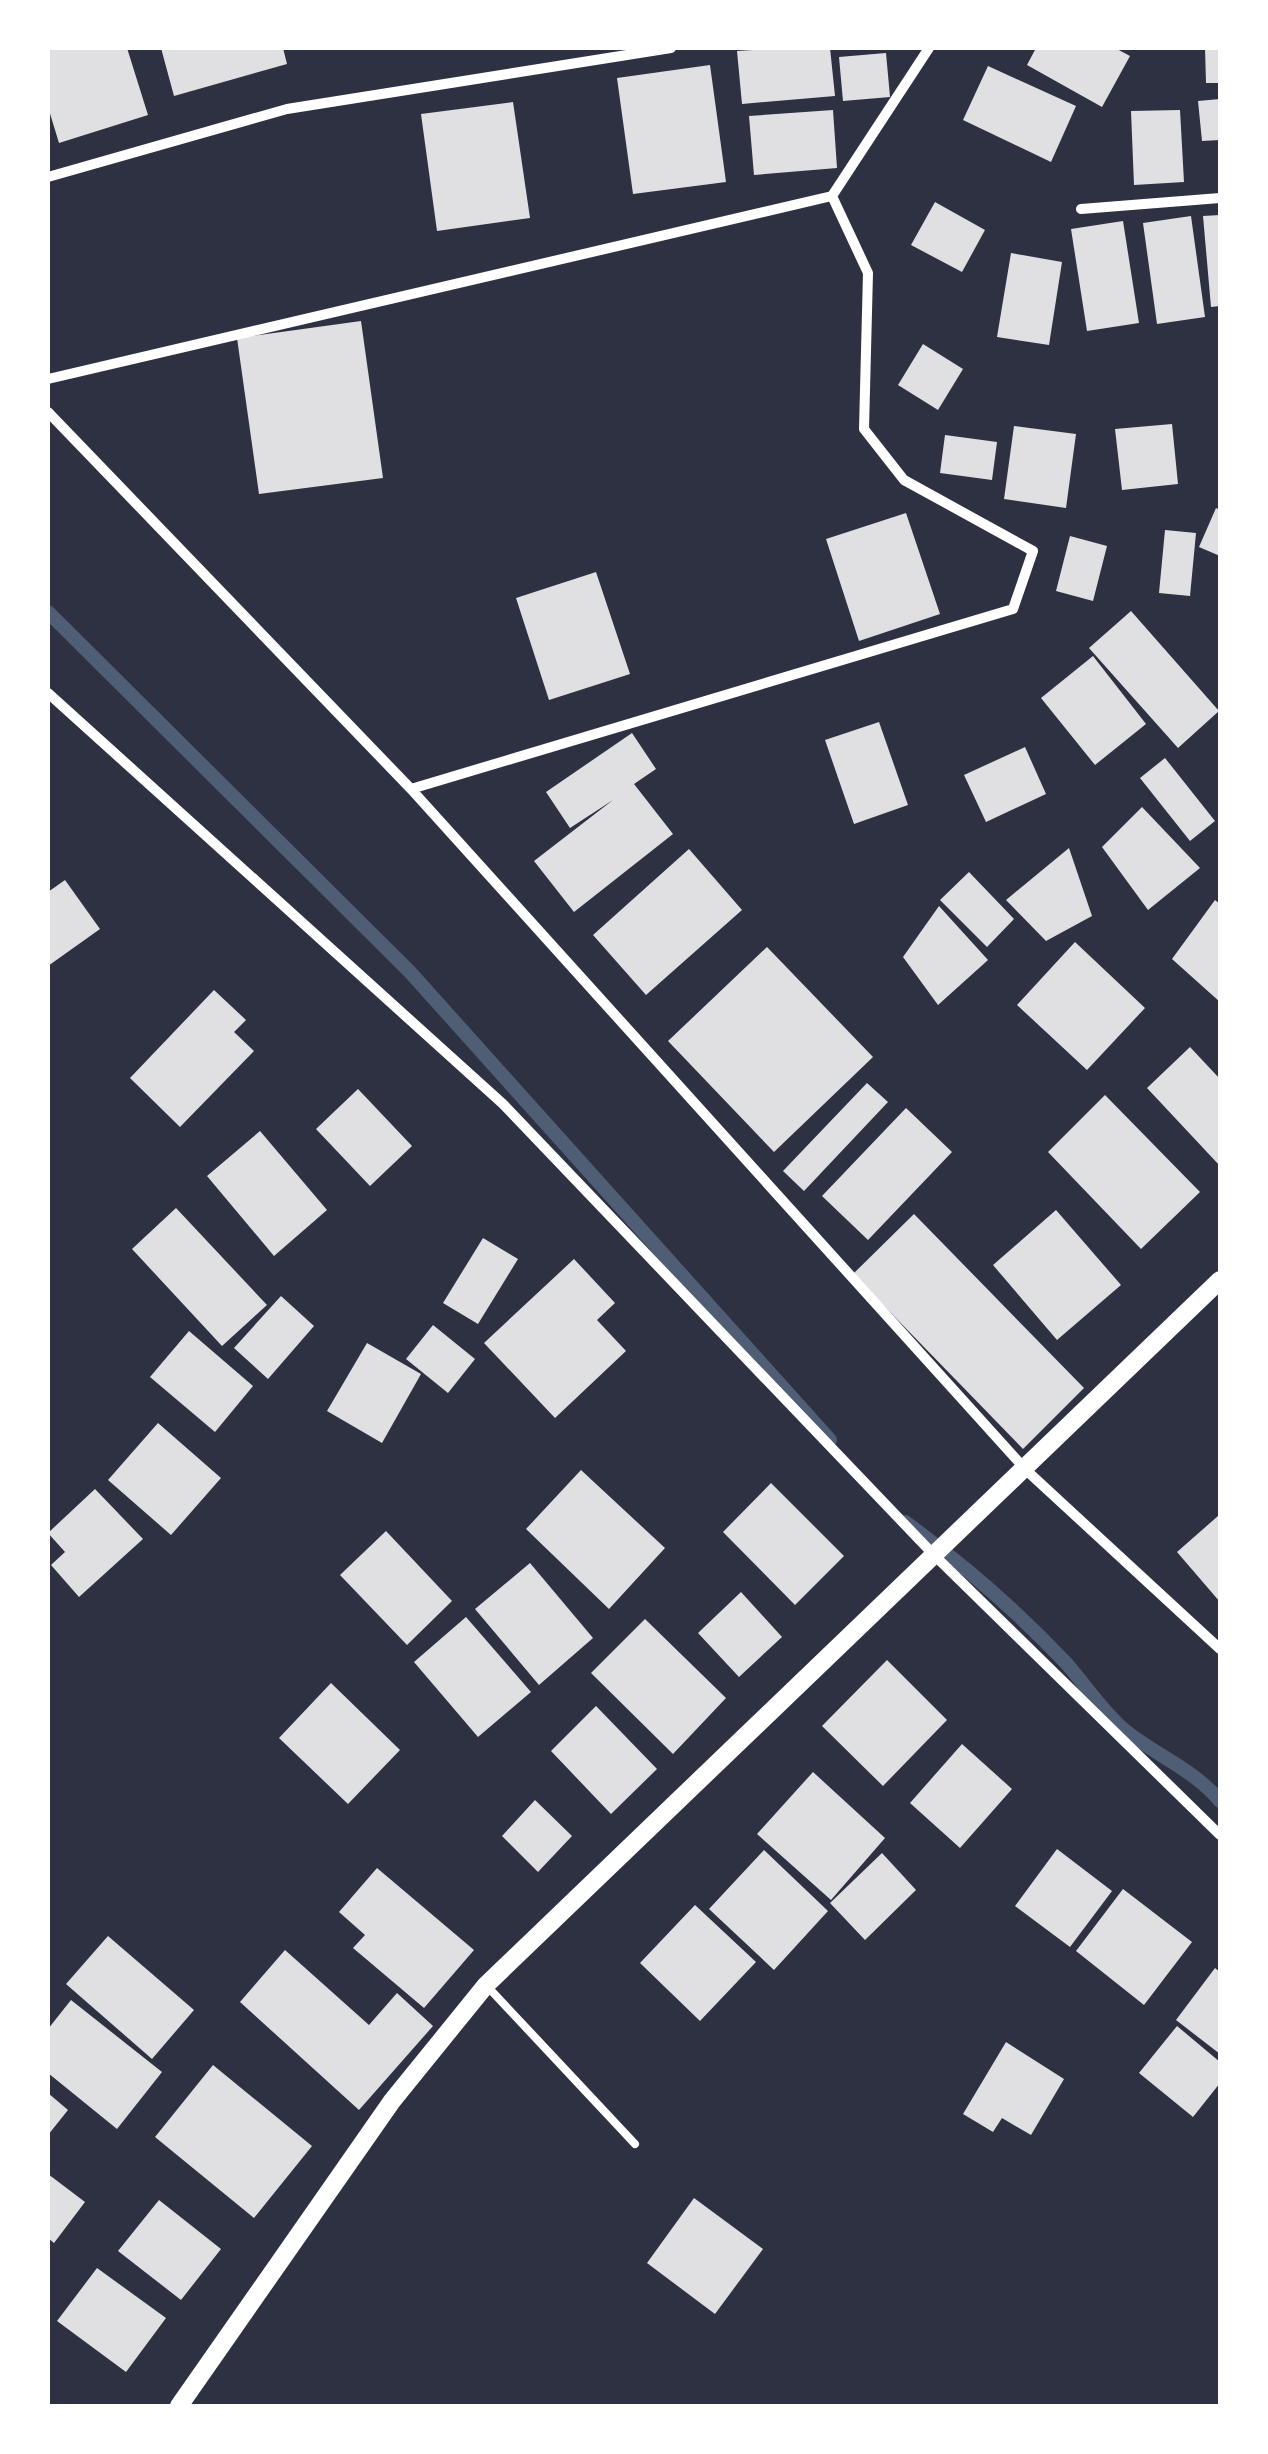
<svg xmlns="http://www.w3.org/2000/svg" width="1268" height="2454" viewBox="0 0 1268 2454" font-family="'Crimson Pro',serif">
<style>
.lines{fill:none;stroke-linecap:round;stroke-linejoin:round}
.stream{stroke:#4f5d75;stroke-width:14}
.building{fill:#e0e0e3}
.service{stroke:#fff;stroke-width:8}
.minor{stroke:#fff;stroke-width:10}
.tertiary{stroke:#fff;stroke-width:18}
</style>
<rect width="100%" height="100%" fill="#2d3142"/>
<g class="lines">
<!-- stream -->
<path class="stream" d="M48 612 410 972 830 1440
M905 1522C963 1564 1017 1611 1067 1664 1086 1686 1100 1708 1122 1728 1153 1754 1195 1770 1220 1801"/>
</g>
<!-- building -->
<path class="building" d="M48 48H127L148 115 59 143 48 107Z
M161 48H283L287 64 174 96Z
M783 48H830L835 96 742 104 737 51Z
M1036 48H1115L1130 56 1102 107 1027 65Z
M1205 48H1220V83H1206Z
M886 53 890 97 843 101 839 57Z
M710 65 726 182 633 194 617 78Z
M988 66 1076 106 1051 162 963 120Z
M1220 99V140L1202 141 1198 101Z
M513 102 530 218 437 231 421 114Z
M833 110 837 168 754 175 749 116Z
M1180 110 1184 182 1134 185 1131 111Z
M935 202 985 230 962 272 911 245Z
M1220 215V306L1211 307 1203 216Z
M1191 216 1205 317 1157 324 1143 223Z
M1123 221 1139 323 1087 331 1071 229Z
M1011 253 1062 262 1049 345 997 337Z
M361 321 383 478 259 494 237 338Z
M923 344 963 369 938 410 898 385Z
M1172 424 1178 484 1122 490 1115 429Z
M1014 426 1076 434 1066 508 1004 499Z
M945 435 997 442 992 480 940 473Z
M1216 508 1220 510V556L1199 547Z
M906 513 940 614 859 641 826 539Z
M1165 530 1196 533 1190 596 1159 593Z
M1070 536 1107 546 1093 601 1056 591Z
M596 572 630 674 549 700 516 598Z
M1131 611 1219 711 1178 748 1089 648Z
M1093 656 1146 724 1095 765 1041 698Z
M879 722 908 805 854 824 825 740Z
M632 733 656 769 634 784 673 834 574 912 534 861 613 800 570 828 546 792Z
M1025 747 1046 794 986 822 964 775Z
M1165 758 1215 821 1190 841 1140 778Z
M1142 807 1200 868 1148 910 1102 847Z
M1069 848 1092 916 1046 941 1006 900Z
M689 849 742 910 646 995 593 935Z
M969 872 1014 919 987 947 940 900Z
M65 880 100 929 48 966V892Z
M1215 900 1220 904V1002L1172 959Z
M939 906 988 960 938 1005 903 957Z
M1075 942 1145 1008 1087 1070 1017 1005Z
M767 947 873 1057 774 1152 668 1041Z
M214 990 246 1020 234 1032 254 1051 180 1127 130 1078Z
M1190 1047 1220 1079V1166L1147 1088Z
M867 1083 888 1102 804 1191 783 1171Z
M358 1089 412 1146 370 1186 316 1129Z
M1105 1095 1200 1192 1141 1249 1048 1152Z
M906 1108 952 1152 868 1240 822 1196Z
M260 1131 327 1210 274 1256 207 1176Z
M176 1208 267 1305 222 1346 132 1249Z
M1056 1210 1121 1285 1057 1340 993 1265Z
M914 1214 1084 1388 1023 1449 853 1274Z
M483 1238 518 1259 478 1324 443 1303Z
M574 1259 615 1303 597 1320 626 1351 555 1418 484 1343Z
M281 1296 314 1326 268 1379 234 1348Z
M433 1325 475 1359 448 1393 406 1359Z
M189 1331 253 1386 215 1432 150 1377Z
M367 1343 421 1374 382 1443 327 1411Z
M158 1423 221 1478 171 1535 108 1480Z
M581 1470 665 1548 609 1609 526 1529Z
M771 1483 844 1556 795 1605 723 1532Z
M95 1489 143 1539 79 1597 51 1565 65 1552 48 1533Z
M1218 1516 1220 1519V1602L1177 1552Z
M386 1531 452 1601 407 1645 340 1575Z
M530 1563 593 1638 539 1685 475 1609Z
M741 1592 782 1637 739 1677 698 1633Z
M466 1617 531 1692 478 1737 414 1662Z
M645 1619 726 1698 673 1754 591 1673Z
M887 1660 947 1720 883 1786 822 1726Z
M331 1683 400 1750 348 1804 279 1738Z
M596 1706 657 1769 611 1814 551 1751Z
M962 1744 1012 1789 960 1848 910 1803Z
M813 1772 885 1838 831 1900 757 1834Z
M535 1800 572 1836 538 1872 502 1836Z
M1057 1849 1112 1891 1070 1947 1015 1906Z
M764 1850 828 1911 774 1970 709 1909Z
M882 1853 916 1890 865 1940 830 1903Z
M377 1868 474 1950 424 2008 353 1948 365 1935 339 1912Z
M1123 1889 1192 1942 1144 2005 1076 1951Z
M695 1905 756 1962 700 2021 640 1963Z
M108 1936 194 2010 152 2059 66 1984Z
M285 1950 369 2025 397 1993 433 2026 359 2110 240 2002Z
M1215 1968 1220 1972V2054L1176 2020Z
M71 2000 162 2072 117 2129 48 2073V2029Z
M1177 2026 1220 2062V2083L1193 2117 1139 2073Z
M1006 2042 1064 2079 1031 2135 1002 2118 993 2132 963 2114Z
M213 2065 312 2146 254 2218 155 2137Z
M48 2093 68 2110 48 2135Z
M48 2174 85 2202 54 2243 48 2238Z
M694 2198 763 2249 715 2314 647 2263Z
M159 2200 221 2249 181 2300 118 2251Z
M97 2268 166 2318 126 2372 57 2321Z"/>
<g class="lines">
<!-- service -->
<path class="service" d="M486 1985 635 2144"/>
<!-- minor -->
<path class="minor" d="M48 177 287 109 671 48
M1081 209 1220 198
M48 379 832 196 929 48
M48 412 411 789 1026 1470 1220 1649
M48 693 503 1104 933 1554 1220 1835
M411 789 1013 609 1033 551 904 480 864 429 868 273 832 196"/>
<!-- tertiary -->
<path class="tertiary" d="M179 2406 392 2101 486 1985 1220 1280"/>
</g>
<!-- border -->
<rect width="1268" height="2454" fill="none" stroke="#ffffff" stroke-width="100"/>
</svg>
